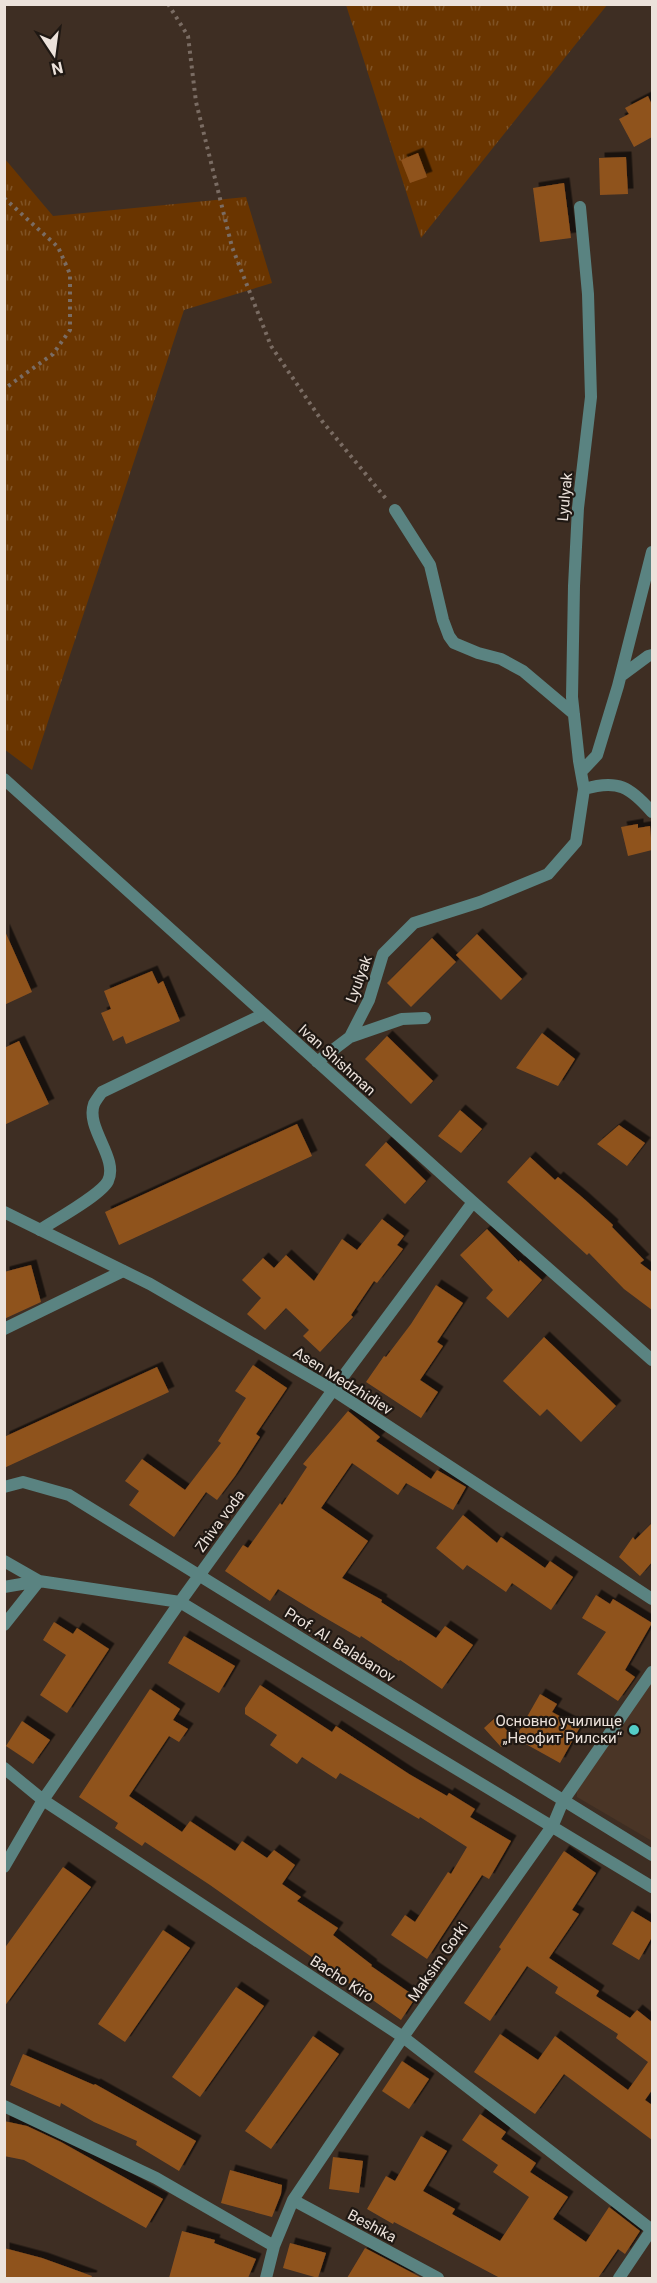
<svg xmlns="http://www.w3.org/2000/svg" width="657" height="2283" viewBox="0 0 657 2283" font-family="Roboto,sans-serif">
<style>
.built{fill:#4a3526}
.grass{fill:url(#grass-tufts)}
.building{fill:#8f531f;filter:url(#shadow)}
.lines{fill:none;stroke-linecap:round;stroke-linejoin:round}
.path{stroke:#7a6c63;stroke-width:4;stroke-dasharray:3 4.5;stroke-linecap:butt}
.lane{stroke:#5a8381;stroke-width:12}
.street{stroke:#5a8381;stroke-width:12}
.poi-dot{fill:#54cdc7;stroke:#1f1813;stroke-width:2}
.labels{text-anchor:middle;stroke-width:4.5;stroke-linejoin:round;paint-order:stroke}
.street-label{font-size:15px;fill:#ece2db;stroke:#1f1813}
.poi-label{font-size:15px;fill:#ece2db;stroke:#1f1813;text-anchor:end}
</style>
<defs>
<pattern id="grass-tufts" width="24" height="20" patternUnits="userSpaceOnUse" patternTransform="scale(1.5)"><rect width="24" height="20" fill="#6a3500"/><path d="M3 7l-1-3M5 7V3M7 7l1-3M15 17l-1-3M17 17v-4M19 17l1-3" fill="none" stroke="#7f5225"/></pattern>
<filter id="shadow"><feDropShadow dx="5.5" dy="-5.5" stdDeviation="0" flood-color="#0009"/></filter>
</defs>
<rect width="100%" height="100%" fill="#3e2e23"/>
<!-- built -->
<path class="built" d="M652 1676V1841L577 1797V1784Z"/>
<!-- grass -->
<path class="grass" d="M346 5H607L421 238Z
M5 159 53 216 246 197 272 283 184 310 32 770 4 749Z"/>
<!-- building -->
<path class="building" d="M648 96 652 105V137L634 147 619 119 629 114 625 108Z
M418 153 427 177 410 183 401 160Z
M626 157 628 194 600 195 599 158Z
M564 183 571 238 540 242 533 188Z
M638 824V828L650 826 652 850 628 856 621 827Z
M4 929 32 992 4 1005Z
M477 934 522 979 501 1000 456 955Z
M432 938 456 962 411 1007 387 983Z
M152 971 158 984 163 981 180 1021 126 1044 123 1036 113 1041 101 1013 111 1009 104 991Z
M542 1033 575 1059 558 1086 516 1068Z
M387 1036 433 1081 411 1104 365 1059Z
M19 1041 49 1104 4 1125V1048Z
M460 1110 482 1129 461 1153 438 1136Z
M297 1124 312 1156 119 1245 105 1212Z
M619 1125 645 1143 627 1166 597 1144Z
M386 1142 426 1181 405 1204 365 1165Z
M530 1157 555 1180 558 1177 582 1197 613 1225 612 1227 644 1260 640 1263 652 1272V1310L624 1289 589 1253 587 1255 507 1182Z
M382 1219 404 1236 397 1245 403 1249 377 1283 374 1281 351 1315 353 1317 320 1352 303 1336 309 1330 286 1308 265 1330 247 1314 261 1298 242 1280 263 1258 274 1268 286 1255 314 1281 342 1239 357 1250Z
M487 1229 519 1262 520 1260 542 1280 508 1318 486 1298 493 1290 460 1255Z
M31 1265 41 1302 4 1319V1272Z
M436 1285 463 1303 437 1342 443 1346 420 1380 438 1392 421 1418 366 1382 384 1356 386 1357 411 1324Z
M544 1337 616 1406 581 1442 547 1409 540 1416 503 1381Z
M253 1365 287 1388 256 1434 260 1437 235 1476 217 1500 206 1492 174 1537 129 1505 139 1491 125 1481 142 1459 185 1490 221 1443 218 1441 246 1398 235 1391Z
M157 1367 169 1392 4 1468V1437Z
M348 1411 380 1437 376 1441 431 1479 437 1470 466 1487 453 1510 406 1483 398 1495 352 1463 321 1508 368 1541 342 1578 382 1600 381 1602 436 1638 445 1626 473 1645 442 1689 400 1660 399 1661 361 1636 360 1638 322 1616 278 1589 270 1601 225 1571 243 1545 248 1548 280 1503 282 1505 307 1467 303 1464Z
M463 1515 497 1543 501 1537 545 1568 550 1561 573 1577 551 1610 512 1583 506 1592 467 1565 463 1570 436 1548Z
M652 1523V1562L640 1576 619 1557 633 1537 635 1540Z
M596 1595 610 1604 613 1599 652 1623 625 1670 635 1677 618 1701 577 1674 606 1632 582 1618Z
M54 1622 73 1634 77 1628 109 1649 67 1713 40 1695 66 1655 43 1640Z
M184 1636 235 1666 219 1693 168 1663Z
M260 1685 332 1732 336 1726 409 1774 447 1796 449 1793 475 1809 470 1817 511 1841 489 1879 482 1875 427 1959 391 1935 405 1915 415 1922 448 1872 451 1874 467 1847 420 1817 419 1819 340 1773 336 1779 302 1757 297 1764 270 1745 277 1735 245 1714V1708Z
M150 1689 180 1709 173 1720 188 1729 179 1742 169 1736 129 1796 182 1832 190 1821 235 1851 242 1841 267 1858 274 1850 295 1865 282 1884 301 1897 297 1901 338 1928 333 1935 372 1965 371 1966 416 1997 401 2020 210 1885 145 1842 142 1846 115 1828 118 1823 79 1797Z
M540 1694 557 1704 552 1712 580 1727 560 1763 515 1738Z
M495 1718 513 1737 501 1747 484 1728Z
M22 1721 50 1740 33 1764 6 1746Z
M564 1851 596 1873 572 1910 579 1914 549 1958 599 1991 596 1996 630 2018 637 2010 652 2022V2090L645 2100 652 2105V2140L564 2074 535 2114 474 2072 500 2034 538 2060 555 2036 628 2090 648 2062 616 2038 618 2034 555 1993 558 1987 527 1966 490 2021 464 2003 501 1949 499 1947Z
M63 1867 91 1887 4 2007V1949Z
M632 1911 652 1923V1937L639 1960 612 1944Z
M163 1930 190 1948 125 2042 98 2024Z
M236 1987 264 2006 200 2097 172 2077Z
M313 2036 339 2054 271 2149 245 2131Z
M23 2054 94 2085 95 2084 196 2141 179 2171 136 2145 137 2141 94 2122 61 2103 60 2107 10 2085Z
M402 2061 429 2079 409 2109 382 2091Z
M480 2114 506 2132 501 2139 536 2163 530 2172 568 2197 553 2219 586 2242 609 2207 640 2231 625 2254 618 2249 598 2278H500L394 2222 393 2224 367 2209 386 2176 395 2181 421 2136 447 2151 423 2191 455 2209 452 2214 500 2241 529 2197 493 2172 498 2165 462 2140Z
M4 2121 27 2126 61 2142 163 2199 146 2228 24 2160 4 2156Z
M333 2157 363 2161 359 2193 329 2189Z
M230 2170 282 2185 281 2194 272 2217 221 2203Z
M182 2231 215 2240 214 2243 256 2259 248 2278H169Z
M290 2243 326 2253 318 2278 283 2268Z
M4 2248 42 2258 92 2276 91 2278H4Z
M365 2248 422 2278H347Z"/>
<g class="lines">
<!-- path -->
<path class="path" d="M168 4 188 36 196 102 232 247 271 346 322 421 387 500
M4 198 58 247 70 274V330L53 354 4 389"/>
<!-- lane -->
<path class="lane" d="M40 1230C55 1220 101 1195 108 1181 119 1158 85 1128 94 1104 96 1100 99 1096 102 1092L264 1014
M4 1329 123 1271"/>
<!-- street -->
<path class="street" d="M395 510 430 565 443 620 449 636 454 643 478 653 501 659 523 671 574 714
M621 676 648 656 652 655
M581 772 597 755 618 686 652 552
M4 779 473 1202 652 1360
M584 789C618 779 630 787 652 812
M350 1037 402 1019 425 1018
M317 1062 350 1037 369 1000 383 954 414 923 480 902 548 874 576 842 584 789 579 761 572 697 574 586 578 508 591 397 588 294 580 207
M4 1212 150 1284 333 1390 652 1599
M4 1487 23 1482 69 1495 652 1855
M4 1561 39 1581 180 1602 652 1887
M4 1587 39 1581
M4 1625 39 1581
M4 1768 43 1800 403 2037 652 2230
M4 1867 43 1800 180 1602 333 1390 473 1202
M4 2106 156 2178 274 2246
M293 2200 438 2278
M266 2278 274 2246 293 2200 403 2037 553 1825 563 1801 652 1672
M619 2278 652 2229"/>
</g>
<!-- markers -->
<circle class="poi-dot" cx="634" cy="1730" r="6"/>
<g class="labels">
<!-- street labels -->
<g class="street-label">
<text transform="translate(565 497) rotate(-85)" y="5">Lyulyak</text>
<text transform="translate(359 979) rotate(-70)" y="5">Lyulyak</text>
<text transform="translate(337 1060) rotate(42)" y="5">Ivan Shishman</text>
<text transform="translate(343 1381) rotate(32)" y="5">Asen Medzhidiev</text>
<text transform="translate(220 1521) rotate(-54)" y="5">Zhiva voda</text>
<text transform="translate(340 1645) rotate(32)" y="5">Prof. Al. Balabanov</text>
<text transform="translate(438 1962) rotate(-55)" y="5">Maksim Gorki</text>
<text transform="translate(342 1979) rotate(33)" y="5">Bacho Kiro</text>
<text transform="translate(372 2226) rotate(28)" y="5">Beshika</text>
</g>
<!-- poi labels -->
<g class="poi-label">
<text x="622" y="1726">Основно училище<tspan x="622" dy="17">„Неофит Рилски“</tspan></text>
</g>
</g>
<!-- border -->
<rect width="657" height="2283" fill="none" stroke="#ece2db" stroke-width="12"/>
<!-- north arrow -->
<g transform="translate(54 54) rotate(167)" stroke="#1f1813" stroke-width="4.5" paint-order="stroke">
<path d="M0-4.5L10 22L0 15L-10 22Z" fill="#ece2db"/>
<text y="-9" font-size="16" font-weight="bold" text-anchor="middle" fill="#ece2db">N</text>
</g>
</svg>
